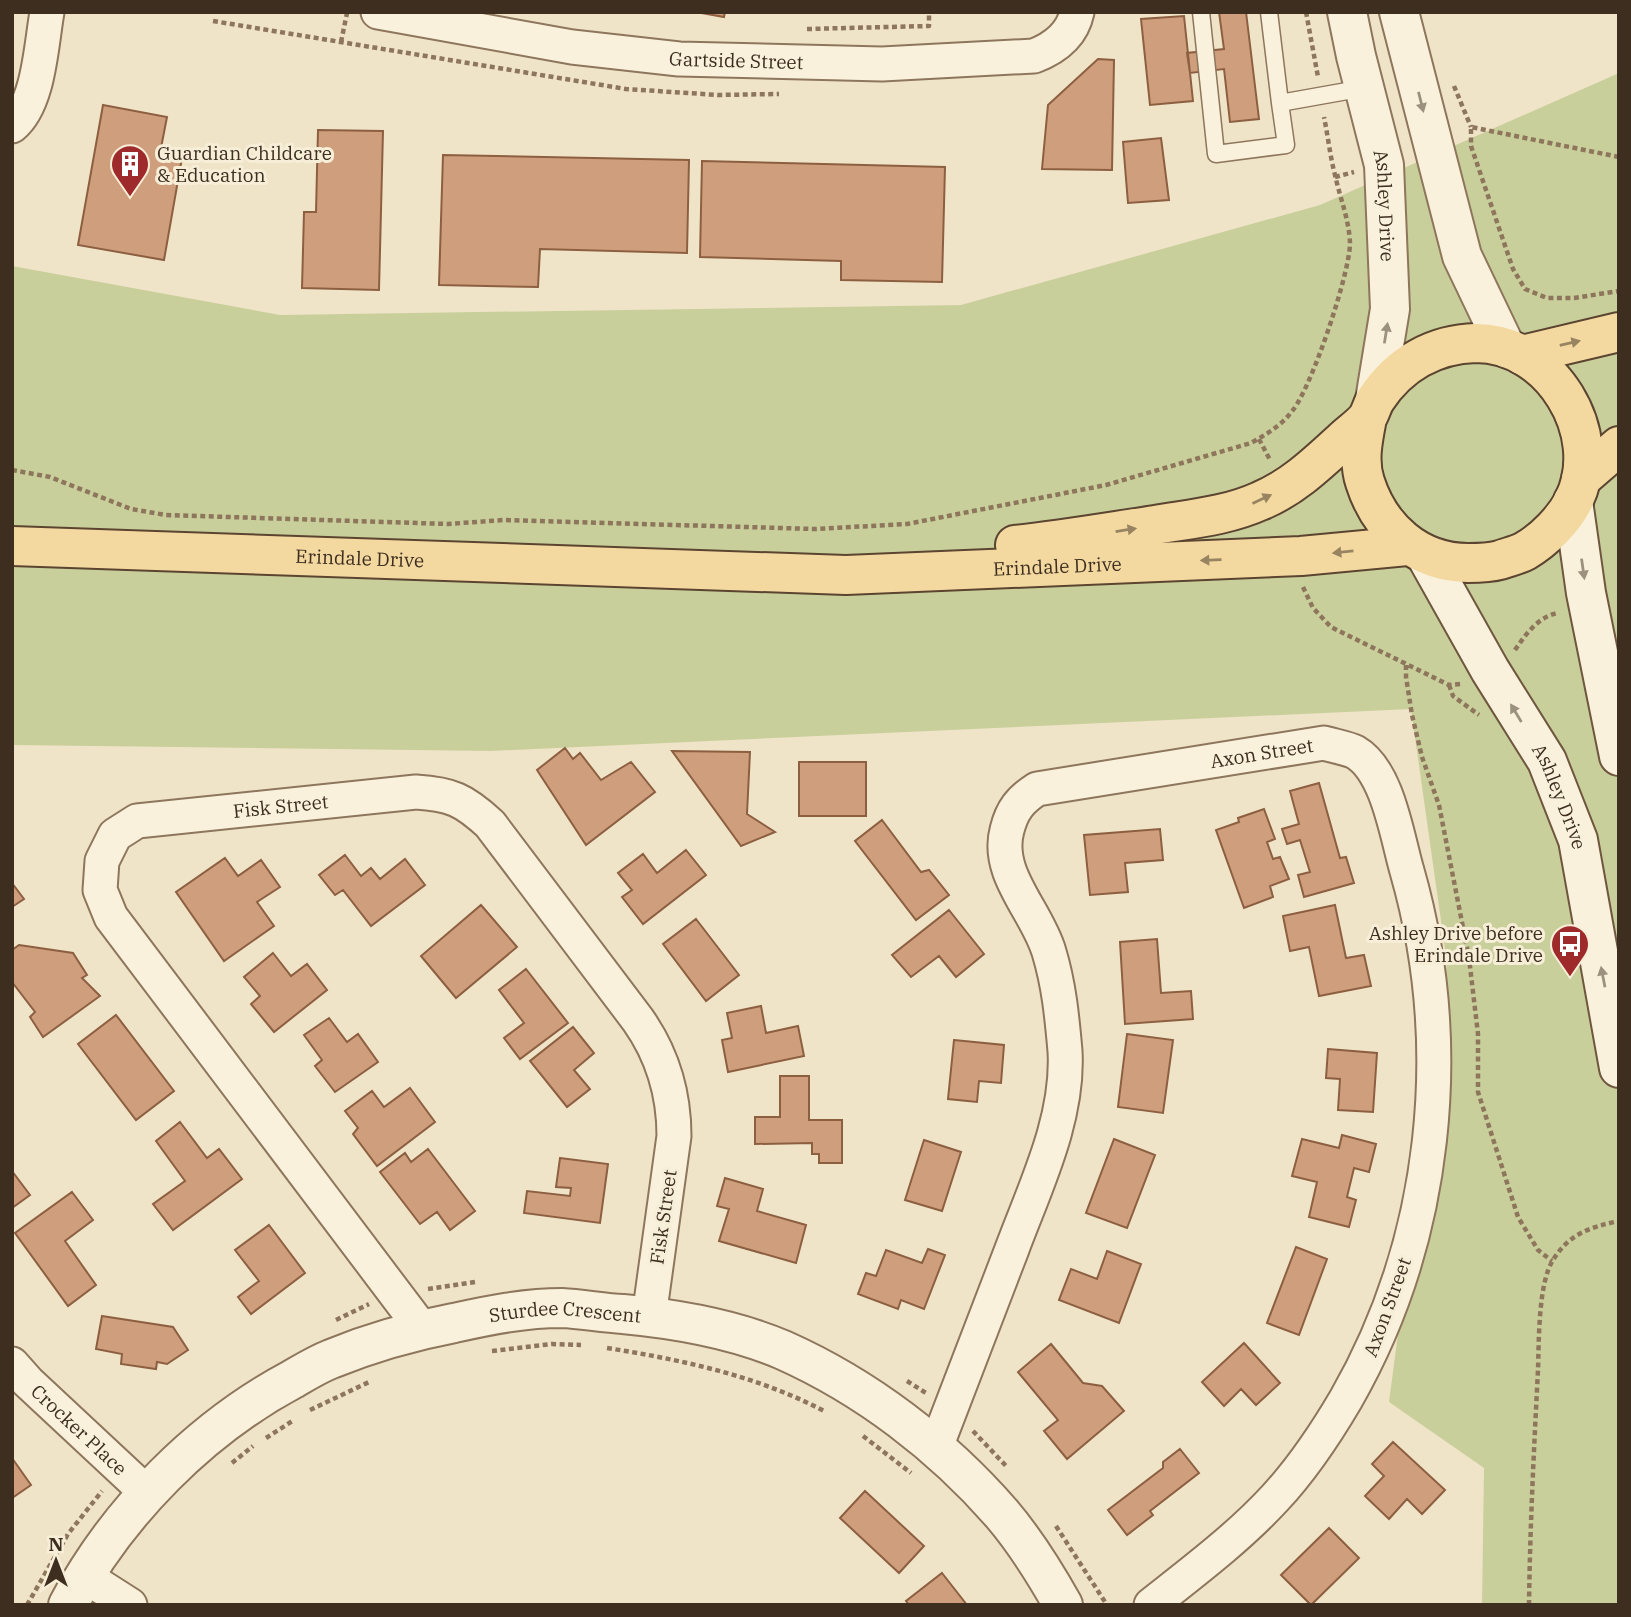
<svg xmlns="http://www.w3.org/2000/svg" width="1631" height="1617" viewBox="0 0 1631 1617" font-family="'IBM Plex Serif',serif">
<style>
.green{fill:#c9cf9b}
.building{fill:#cf9f7d;stroke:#8d5f41;stroke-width:2}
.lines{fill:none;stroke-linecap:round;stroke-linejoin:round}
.service-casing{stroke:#8d765c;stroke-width:19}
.minor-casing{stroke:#8d765c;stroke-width:37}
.tertiary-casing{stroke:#8d765c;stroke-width:42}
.secondary-casing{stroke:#6f573f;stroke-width:42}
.primary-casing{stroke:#5b4430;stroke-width:42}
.path{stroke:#8d765c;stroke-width:4.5;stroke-dasharray:5 3.5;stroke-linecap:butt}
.service{stroke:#faf1dc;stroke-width:16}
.minor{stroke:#faf1dc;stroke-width:33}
.tertiary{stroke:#faf1dc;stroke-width:38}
.secondary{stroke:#faf1dc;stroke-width:38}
.primary{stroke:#f3d9a0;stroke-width:38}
.oneway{fill:#9c907e}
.oneway2{fill:#988460}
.labels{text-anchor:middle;stroke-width:6;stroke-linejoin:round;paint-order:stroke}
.street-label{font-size:19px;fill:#3d2e20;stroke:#f7eed8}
.poi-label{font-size:19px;fill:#3d2e20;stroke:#f7eed8;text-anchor:start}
</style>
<rect width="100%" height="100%" fill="#f0e4c8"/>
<!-- green -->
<path class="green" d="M1619 73V1605H1482L1484 1468 1389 1402 1447 963 1411 709 490 751 12 745V266L280 315 961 305 1320 205Z"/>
<!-- building -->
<path class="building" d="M696 12H725L724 17Z
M1219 12H1246L1259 119 1230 122 1224 69 1190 73 1187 53 1224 49Z
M1184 16 1193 101 1150 105 1141 19Z
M1098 59 1114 60 1112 170 1042 169 1048 105Z
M103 105 167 117 161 148 183 152 164 260 78 245Z
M318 130 383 131 379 290 302 288 304 212H316Z
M1161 138 1169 200 1128 203 1123 142Z
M443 155 689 160 687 253 540 249 538 287 439 285Z
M702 161 945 167 942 282 841 280V261L700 257Z
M565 748 573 759 580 753 601 780 631 762 655 792 586 845 537 770Z
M672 751 750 752 747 814 775 832 741 846Z
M799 762H866V816H799Z
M1319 783 1340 858 1346 857 1354 883 1304 897 1298 875 1310 872 1300 840 1287 844 1282 829 1299 824 1290 791Z
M1264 809 1275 839 1267 842 1273 859 1280 857 1289 879 1270 886 1273 897 1244 908 1216 830 1239 822 1238 818Z
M882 820 921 872 929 870 949 895 916 920 855 841Z
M1160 829 1163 860 1125 863 1128 892 1090 895 1084 835Z
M686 850 706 875 643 924 622 897 632 890 618 873 643 854 657 873Z
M345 855 361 876 371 868 380 879 405 859 425 885 371 926 343 890 335 895 319 875Z
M225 858 238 876 261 860 280 887 257 902 274 926 224 961 176 892Z
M12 883 24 899 12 907Z
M481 905 517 947 456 998 421 956Z
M1335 905 1346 958 1364 955 1371 986 1319 996 1309 947 1290 951 1283 916Z
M949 910 984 954 956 977 939 956 911 977 892 955Z
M696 919 739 975 706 1001 663 944Z
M1157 939 1161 993 1191 991 1193 1019 1125 1024 1120 942Z
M19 945 73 953 87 975 82 978 100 996 43 1037 30 1017 35 1012 12 982V950Z
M273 953 291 976 307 964 327 990 274 1032 251 1004 260 996 244 977Z
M526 969 568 1023 520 1059 504 1038 524 1023 499 990Z
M761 1006 766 1033 798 1026 804 1056 728 1072 722 1040 732 1038 727 1013Z
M116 1015 174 1091 136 1120 78 1044Z
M329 1018 347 1042 358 1034 378 1062 335 1092 315 1066 322 1060 304 1035Z
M573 1027 594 1053 574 1070 590 1089 567 1107 530 1061Z
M1127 1034 1173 1040 1163 1113 1118 1107Z
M954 1040 1004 1045 1001 1083 979 1081 977 1102 948 1099Z
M1328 1049 1377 1053 1373 1112 1338 1110 1340 1079 1326 1078Z
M780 1076H809V1120H842V1163H819V1154H812V1143L755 1144V1117H780Z
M410 1088 435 1122 377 1166 353 1134 358 1128 345 1111 372 1091 384 1107Z
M180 1122 207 1158 219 1149 242 1179 173 1230 153 1204 185 1181 156 1141Z
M1342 1135 1376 1144 1369 1172 1354 1168 1347 1197 1356 1200 1349 1227 1309 1217 1317 1182 1292 1176 1302 1139 1339 1148Z
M1114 1139 1155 1155 1127 1228 1086 1213Z
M924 1140 961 1152 942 1211 905 1200Z
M428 1149 475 1211 450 1230 437 1212 420 1224 380 1172 405 1153 411 1162Z
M560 1158 608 1164 600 1223 524 1213 527 1191 570 1196 571 1188 556 1187Z
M12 1171 30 1195 12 1208Z
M725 1178 763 1189 757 1211 806 1225 796 1263 719 1241 729 1209 717 1206Z
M72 1192 93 1220 65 1241 96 1285 68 1306 15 1233Z
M269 1225 305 1273 251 1314 238 1297 259 1281 235 1250Z
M1296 1247 1327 1259 1299 1335 1267 1323Z
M928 1249 945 1255 924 1309 901 1300 898 1309 858 1294 866 1273 876 1276 886 1250 922 1263Z
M1107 1251 1141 1264 1119 1323 1059 1300 1071 1269 1097 1279Z
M102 1316 173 1327 188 1350 167 1364 157 1362 156 1369 121 1364 122 1354 96 1349Z
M1244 1343 1280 1383 1256 1405 1241 1389 1224 1406 1202 1382Z
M1051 1344 1083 1383 1102 1386 1124 1411 1067 1459 1044 1431 1058 1420 1018 1372Z
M1393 1442 1445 1490 1422 1514 1407 1499 1389 1519 1365 1496 1384 1476 1372 1464Z
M1180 1449 1199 1473 1150 1511 1153 1515 1127 1535 1108 1510 1163 1468V1462Z
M12 1458 31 1485 12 1498Z
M865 1491 924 1546 899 1573 840 1518Z
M1329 1528 1359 1558 1311 1605 1281 1575Z
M942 1573 967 1605H909L906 1601Z"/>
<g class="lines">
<defs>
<path id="service" d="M1201 12 1216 154 1286 145 1280 103
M1269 12 1280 103 1364 88"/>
<g id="minor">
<path id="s1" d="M378 12 572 47 679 59 882 64 1034 56C1055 48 1072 35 1077 12"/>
<path d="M12 126C39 104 41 46 47 12"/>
<path id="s2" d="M422 1329 111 917 100 890 102 861 115 835 137 821 416 792C451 794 464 800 490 824L638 1020C662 1054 674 1093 674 1136L649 1317"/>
<path id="s3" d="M12 1364 28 1382 147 1493"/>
<path id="s4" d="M936 1447C961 1381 986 1315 1012 1249 1035 1187 1069 1119 1065 1051 1062 1017 1059 985 1049 952 1037 911 995 874 1007 830 1012 810 1020 800 1037 789L1324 743C1334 746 1347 748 1355 752 1388 771 1397 837 1407 871 1457 1046 1437 1240 1346 1399 1326 1433 1303 1468 1275 1498 1238 1538 1194 1571 1151 1605"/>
<path d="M83 1575 130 1605"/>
</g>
<g id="tertiary">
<path id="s5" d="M1347 12 1356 56 1384 165 1390 309 1375 400"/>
<path d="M1399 12 1462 256 1506 348"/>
<path id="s6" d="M68 1605C117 1512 201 1428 293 1379 305 1372 318 1364 331 1359 370 1343 412 1331 454 1323 490 1315 525 1308 562 1308 582 1309 603 1313 623 1314 677 1319 734 1329 783 1350 866 1387 942 1445 1002 1514 1025 1541 1045 1573 1063 1605"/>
</g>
<g id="secondary">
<path d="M1573 501 1586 593 1619 756"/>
<path id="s7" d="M1426 556 1490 670 1547 761 1578 840 1619 1068"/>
</g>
<g id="primary">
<path d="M1522 355 1619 332"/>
<path d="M1581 479 1619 446"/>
<path d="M1015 545C1062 540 1108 532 1155 525 1190 519 1227 516 1260 501 1292 488 1318 463 1343 440 1350 433 1361 426 1367 418 1371 412 1372 405 1376 399 1399 364 1434 344 1476 343 1551 343 1606 433 1574 500 1564 520 1544 540 1525 551 1518 555 1508 557 1500 560 1489 563 1479 563 1468 563 1418 563 1380 529 1365 482 1358 461 1363 439 1367 418"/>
<path id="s8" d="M12 546 846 575 1301 556 1407 546"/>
</g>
</defs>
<!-- service casing -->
<use href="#service" class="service-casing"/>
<!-- minor casing -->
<use href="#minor" class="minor-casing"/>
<!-- tertiary casing -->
<use href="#tertiary" class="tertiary-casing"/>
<!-- secondary casing -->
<use href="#secondary" class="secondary-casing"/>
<!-- primary casing -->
<use href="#primary" class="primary-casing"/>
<!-- path -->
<path class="path" d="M1306 12 1318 77
M213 21 626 89 718 95 779 94
M807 29 929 26V12
M341 42 347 13
M1454 86 1471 127
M1619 157 1471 127V146L1513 269 1525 289 1547 298H1574L1619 291
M1335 177 1354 172
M1259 439 1270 460
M12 470 50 477 131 509 166 515 448 524 503 520 815 529 907 524 1106 485 1251 443C1267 434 1282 425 1293 410 1312 386 1350 273 1350 243 1349 219 1340 198 1335 175 1330 156 1328 136 1324 117
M1303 587 1313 608 1331 627 1449 685 1461 684
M1515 650C1526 634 1537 618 1557 613
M1406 665V677L1412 715 1422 757 1439 805 1469 958 1478 1034V1092L1518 1217 1538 1250 1552 1261
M1449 685 1453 696 1479 715
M428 1289 475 1282
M336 1320 369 1304
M607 1348C683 1360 758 1376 826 1412
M492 1351 552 1344 581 1345
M907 1381 926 1393
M310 1410 369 1382
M973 1431 1008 1468
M863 1436 911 1473
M266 1438 294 1420
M232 1463 253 1446
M1056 1526 1107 1605
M27 1605 68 1534 102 1491
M1529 1605C1530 1526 1534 1448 1538 1370 1539 1341 1538 1284 1553 1260 1569 1234 1590 1227 1619 1221"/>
<!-- service -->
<use href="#service" class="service"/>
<!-- minor -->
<use href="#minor" class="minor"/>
<!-- tertiary -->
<use href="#tertiary" class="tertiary"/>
<!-- secondary -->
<use href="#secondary" class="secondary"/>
<!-- primary -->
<use href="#primary" class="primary"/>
</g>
<!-- one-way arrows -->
<defs><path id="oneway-solid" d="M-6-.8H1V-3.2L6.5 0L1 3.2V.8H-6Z" transform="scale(1.75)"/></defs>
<g class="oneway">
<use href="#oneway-solid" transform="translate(1421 102) rotate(76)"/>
<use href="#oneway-solid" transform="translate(1386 333) rotate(-81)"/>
<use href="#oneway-solid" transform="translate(1583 569) rotate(82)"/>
<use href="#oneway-solid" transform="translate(1516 713) rotate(-121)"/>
<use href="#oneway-solid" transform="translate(1603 977) rotate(-101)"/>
</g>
<g class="oneway2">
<use href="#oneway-solid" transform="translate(1570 343) rotate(-13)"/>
<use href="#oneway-solid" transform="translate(1262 499) rotate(-25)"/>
<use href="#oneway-solid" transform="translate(1126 530) rotate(-9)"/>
<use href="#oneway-solid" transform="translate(1343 552) rotate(174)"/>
<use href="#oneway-solid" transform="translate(1211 560) rotate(178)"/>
</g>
<!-- icons -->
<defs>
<symbol id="building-pin" viewBox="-11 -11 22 30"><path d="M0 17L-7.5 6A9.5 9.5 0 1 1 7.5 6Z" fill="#9e2a2b" stroke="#f7eed8"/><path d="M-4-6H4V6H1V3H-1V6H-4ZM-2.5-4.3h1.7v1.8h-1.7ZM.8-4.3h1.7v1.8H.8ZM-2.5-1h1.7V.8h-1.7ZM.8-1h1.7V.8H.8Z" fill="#fff"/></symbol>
<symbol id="bus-pin" viewBox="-11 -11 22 30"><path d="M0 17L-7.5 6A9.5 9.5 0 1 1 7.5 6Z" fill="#9e2a2b" stroke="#f7eed8"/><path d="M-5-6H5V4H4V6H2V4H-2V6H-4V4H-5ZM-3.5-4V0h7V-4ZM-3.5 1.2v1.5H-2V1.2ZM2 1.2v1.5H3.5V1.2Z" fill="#fff"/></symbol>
</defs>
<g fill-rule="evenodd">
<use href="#building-pin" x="108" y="142" width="44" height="60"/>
<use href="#bus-pin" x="1548" y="922" width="44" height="60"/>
</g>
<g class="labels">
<!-- street labels -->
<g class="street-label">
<text dy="7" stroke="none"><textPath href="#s1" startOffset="362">Gartside Street</textPath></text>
<text dy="7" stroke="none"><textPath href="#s5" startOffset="198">Ashley Drive</textPath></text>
<text dy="7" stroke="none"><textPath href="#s8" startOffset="348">Erindale Drive</textPath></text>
<text dy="7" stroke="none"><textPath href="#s8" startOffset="1046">Erindale Drive</textPath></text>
<text dy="7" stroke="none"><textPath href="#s4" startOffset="931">Axon Street</textPath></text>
<text dy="7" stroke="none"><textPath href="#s7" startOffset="276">Ashley Drive</textPath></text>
<text dy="7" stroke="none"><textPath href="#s2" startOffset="774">Fisk Street</textPath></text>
<text transform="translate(663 1217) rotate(-82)" y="7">Fisk Street</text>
<text transform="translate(1387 1307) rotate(-70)" y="7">Axon Street</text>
<text dy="7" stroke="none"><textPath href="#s6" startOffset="607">Sturdee Crescent</textPath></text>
<text dy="7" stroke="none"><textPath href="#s3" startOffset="94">Crocker Place</textPath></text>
</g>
<!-- poi labels -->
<g class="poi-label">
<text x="157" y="160">Guardian Childcare<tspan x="157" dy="22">&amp; Education</tspan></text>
<text x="1543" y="940" text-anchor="end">Ashley Drive before<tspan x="1543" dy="22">Erindale Drive</tspan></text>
</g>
</g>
<!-- border -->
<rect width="1631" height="1617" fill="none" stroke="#3d2e20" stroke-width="28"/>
<!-- north arrow -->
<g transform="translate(56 1561)" stroke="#f7eed8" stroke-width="5" paint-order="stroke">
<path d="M0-5L12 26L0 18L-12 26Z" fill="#3d2e20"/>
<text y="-10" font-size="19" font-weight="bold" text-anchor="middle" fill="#3d2e20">N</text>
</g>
</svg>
